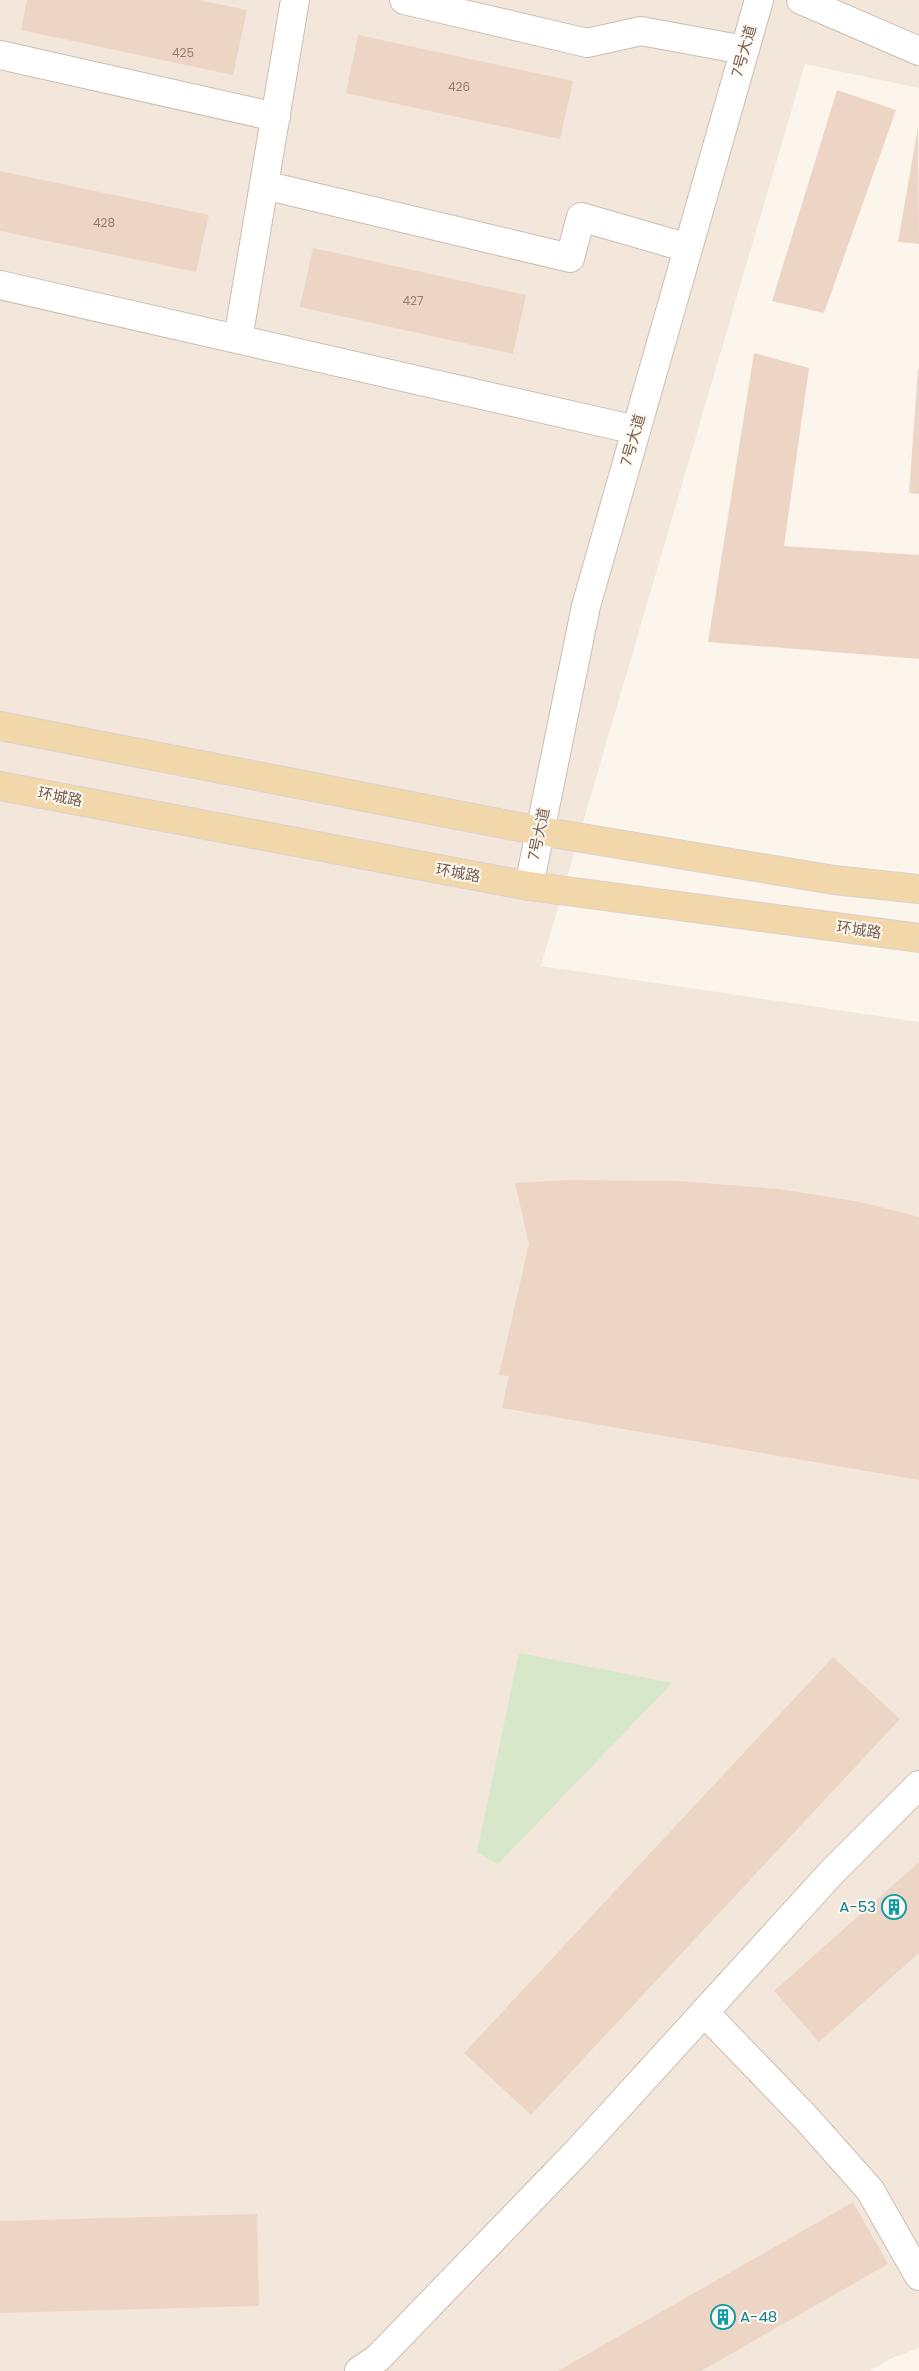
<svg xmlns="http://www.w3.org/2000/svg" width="919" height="2371" viewBox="0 0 919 2371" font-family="Poppins,'Noto Sans SC',sans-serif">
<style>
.residential{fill:#f2e7da}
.green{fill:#d6e7ca}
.building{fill:#edd5c6}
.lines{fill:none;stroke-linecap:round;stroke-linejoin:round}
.minor-casing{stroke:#ccbdb2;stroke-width:30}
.tertiary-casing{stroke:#ccbdb2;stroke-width:30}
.primary-casing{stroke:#d8d2ce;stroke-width:30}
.minor{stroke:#fff;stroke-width:28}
.tertiary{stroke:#fff;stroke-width:28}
.primary{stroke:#f2d7ab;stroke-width:28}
.labels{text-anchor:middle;stroke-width:4;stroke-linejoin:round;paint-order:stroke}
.number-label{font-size:12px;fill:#927b6e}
.street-label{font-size:15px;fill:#745d50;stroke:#fdf9f1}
.culture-label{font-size:15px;fill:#0d838f;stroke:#fdf9f1;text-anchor:end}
</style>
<rect width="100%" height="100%" fill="#fbf5eb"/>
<!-- residential -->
<path class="residential" d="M0 0H919V88L805 64 541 966 919 1022V2348L892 2358 869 2371H0Z"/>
<!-- green -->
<path class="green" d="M519 1653 672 1683 498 1864 477 1852Z"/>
<!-- building -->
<path class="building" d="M27 0H199L247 10 233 75 21 30Z
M358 35 573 81 560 139 346 93Z
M837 90 896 110 824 313 772 301Z
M918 127 919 244 898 242Z
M0 171 209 215 196 272 0 231Z
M313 248 526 295 513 354 300 307Z
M754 353 809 368 784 546 919 555V659L708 642Z
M918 369H919V494L909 493Z
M567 1180 678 1181 779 1189 860 1202 919 1217V1480L502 1408 509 1376 499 1375 529 1244 515 1183Z
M833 1657 900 1719 531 2115 464 2053Z
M919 1862V1953L819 2042 774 1991Z
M853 2202 888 2264 701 2371H558Z
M257 2214 259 2306 0 2313V2221Z"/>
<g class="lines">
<defs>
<path id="minor" d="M404 0 587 43 641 31 744 50
M801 0 919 51
M0 55 276 117
M264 185 570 258 581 217 688 248
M0 285 636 430
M238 339 295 0
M704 2012 807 2119 870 2190 919 2276
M359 2371 378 2358 578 2151 832 1872 919 1785"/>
<path id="tertiary" d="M529 886 586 606 759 0"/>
<path id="primary" d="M0 726 540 831 834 880 919 889
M0 786 529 886 919 938"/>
</defs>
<!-- minor casing -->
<use href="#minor" class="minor-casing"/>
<!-- tertiary casing -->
<use href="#tertiary" class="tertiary-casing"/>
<!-- primary casing -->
<use href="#primary" class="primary-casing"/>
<!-- minor -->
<use href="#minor" class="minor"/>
<!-- tertiary -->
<use href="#tertiary" class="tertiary"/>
<!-- primary -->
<use href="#primary" class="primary"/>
</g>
<!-- icons -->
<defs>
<symbol id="building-ring" viewBox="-11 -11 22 22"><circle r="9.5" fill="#fdf9f1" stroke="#0f9aa8" stroke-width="1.5"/><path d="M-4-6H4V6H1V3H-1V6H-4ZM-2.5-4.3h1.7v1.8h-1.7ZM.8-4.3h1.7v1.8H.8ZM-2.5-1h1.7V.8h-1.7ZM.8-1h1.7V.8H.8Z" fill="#0f9aa8"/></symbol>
</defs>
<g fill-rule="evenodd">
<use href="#building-ring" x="880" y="1893" width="28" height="28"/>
<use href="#building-ring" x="709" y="2303" width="28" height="28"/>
</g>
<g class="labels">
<!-- number labels -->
<g class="number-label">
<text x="183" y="57">425</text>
<text x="459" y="91">426</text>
<text x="104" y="227">428</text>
<text x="413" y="305">427</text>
</g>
<!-- street labels -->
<g class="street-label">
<text transform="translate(744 51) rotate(-74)" y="5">7号大道</text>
<text transform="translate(633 440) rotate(-74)" y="5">7号大道</text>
<text transform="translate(60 797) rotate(11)" y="5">环城路</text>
<text transform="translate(539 834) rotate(-78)" y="5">7号大道</text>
<text transform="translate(458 873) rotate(10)" y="5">环城路</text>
<text transform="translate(859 930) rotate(8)" y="5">环城路</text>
</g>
<!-- culture labels -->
<g class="culture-label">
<text x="876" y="1912">A-53</text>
<text x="740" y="2322" text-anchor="start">A-48</text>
</g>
</g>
</svg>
